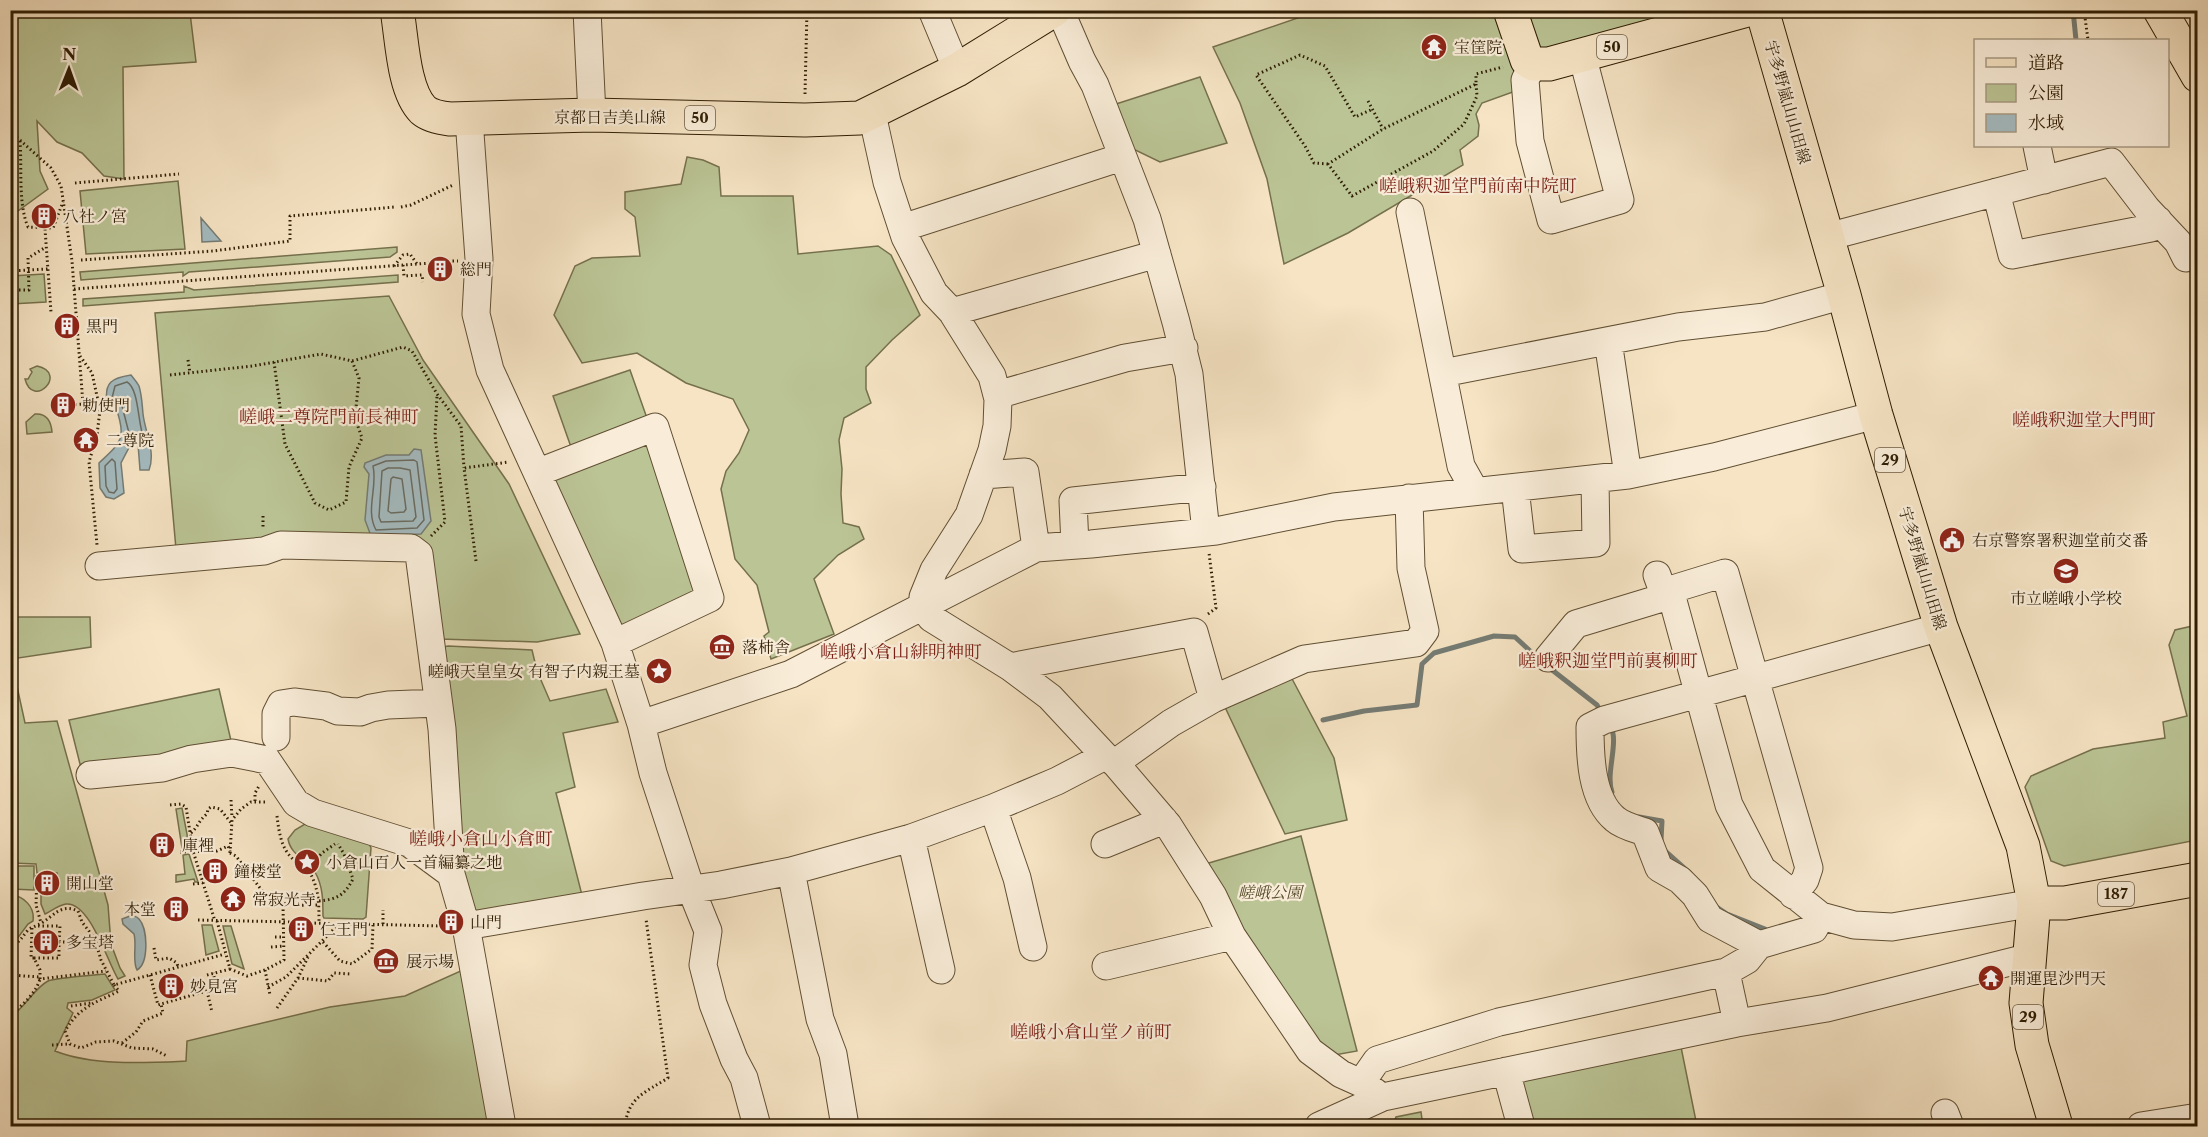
<svg xmlns="http://www.w3.org/2000/svg" width="2208" height="1137" viewBox="0 0 2208 1137" font-family="'Libre Caslon Text','Noto Serif JP',serif">
<style>
.green{fill:#bbc495;stroke:#75704c;stroke-width:1.5}
.water{fill:#a4bbc0;stroke:#757c74;stroke-width:1.5}
.lines{fill:none;stroke-linecap:round;stroke-linejoin:round}
.shore{stroke:#6a6c62;stroke-width:1.5}
.stream{stroke:#757c74;stroke-width:5}
.minor-casing{stroke:#614f33;stroke-width:29}
.major-casing{stroke:#2f1d03;stroke-width:35}
.path{stroke:#2f1d03;stroke-width:3;stroke-dasharray:1.5 3;stroke-linecap:butt}
.minor{stroke:#f9edd9;stroke-width:27}
.major{stroke:#f6e4c4;stroke-width:33}
.labels{text-anchor:middle;stroke-width:4.5;stroke-linejoin:round;paint-order:stroke}
.shield{fill:#f9edd9;stroke:#6c5b43;stroke-width:1.5}
.shield-label{font-size:15px;font-weight:bold;fill:#2f1d03}
.poi-label{font-size:16px;fill:#2f1d03;stroke:#f9edd9;text-anchor:start}
.street-label{font-size:16px;fill:#2f1d03;stroke:#f9edd9}
.park-label{font-size:16px;font-style:italic;fill:#594f2f;stroke:#f9edd9}
.neighbourhood-label{font-size:18px;fill:#7a1f14;stroke:#f9edd9}
</style>
<rect width="100%" height="100%" fill="#f6e4c4"/>
<filter id="stains"><feTurbulence type="fractalNoise" baseFrequency=".00333" numOctaves="4"/><feColorMatrix values="0 0 0 0 .2 0 0 0 0 .09 0 0 0 0 .02 0 0 0 .5 -.17"/></filter>
<radialGradient id="worn" r=".72"><stop offset=".6" stop-color="#630" stop-opacity="0"/><stop offset="1" stop-color="#630" stop-opacity=".3"/></radialGradient>
<!-- green -->
<path class="green" d="M10 11H93L106 15 190 13 196 62 123 67 124 179 104 176 82 153 57 142 37 121 40 171 48 189 11 216Z
M1318 11H1496L1521 89 1482 103 1476 114 1479 125 1478 136 1460 150 1463 165 1348 233 1284 264 1267 179 1240 103 1213 47Z
M1514 11H1659L1663 20 1541 49Z
M1200 77 1227 143 1160 162 1127 146 1116 104Z
M687 157 703 160 719 167 721 196H793L798 254 878 246 891 255 920 315 892 340 866 367V389L871 403 844 418 839 440 842 469 841 494 843 523 859 527 864 539 838 555 814 579 834 634 771 659 764 636 769 632 757 585 735 559 721 489 726 471 739 453 749 430 733 399 686 383 637 353 582 363 554 315 575 266 592 258 640 256 635 217 625 209V192L681 184Z
M178 181 185 249 86 254 80 191Z
M397 247V252L390 257 189 272 183 276V272L81 280 80 272Z
M44 274 46 302 11 304V276Z
M398 275V282L83 306V299L184 292V286L194 290Z
M389 296 423 360 509 484 580 634 537 642 440 639 431 558 176 549 155 313Z
M37 366C69 373 33 410 25 379H28L32 372 30 369Z
M630 370 648 421 571 447 553 396Z
M35 414C47 413 51 421 52 432L27 434 26 422Z
M647 438 696 593 620 631 548 477Z
M11 617H90L91 647 11 659 25 723 57 721 108 905 111 944 120 968 125 976 118 979C107 961 90 902 66 904 59 905 51 911 45 914L41 904V893H54L57 873H37L36 864 11 863Z
M2197 625V840L2064 866 2051 861 2025 787 2031 776 2093 749 2165 738 2163 722 2187 716 2169 645 2175 630Z
M448 646 532 650 537 671 550 701 606 689 618 722 563 733 575 787 556 793 583 899 481 913 471 908 457 875 434 649Z
M1290 675 1334 758 1347 820 1285 834 1223 703Z
M219 689 232 745 81 768 69 720Z
M182 808 187 834 188 847 182 848 176 809Z
M310 821 368 841 371 848 366 917 363 919 324 918 323 916C323 901 323 886 315 872 307 859 291 856 288 839L295 830Z
M1301 836 1357 1051 1329 1056 1314 1048 1202 865Z
M189 854 198 882H195L194 879 176 882V875L185 874 183 855Z
M11 866H34V890L11 889Z
M11 895C24 896 35 907 33 921L28 924 11 947Z
M202 925H212L219 951 206 955Z
M223 926H231L244 969 232 964Z
M465 969 496 1126H11L10 1017C25 1008 33 989 48 981 54 978 95 975 105 974L115 990 92 1000 68 1003 67 1008 73 1013 55 1051C93 1066 145 1063 186 1061L187 1041 330 1007 405 996Z
M1681 1047 1697 1126H1527L1516 1082Z
M1421 1112 1423 1126H1393L1396 1117Z"/>
<!-- water -->
<path class="water" d="M201 218 221 241 202 242Z
M131 375C134 379 137 382 139 386 142 396 142 404 143 414 145 432 156 452 149 470H140L138 444 133 440 121 463 124 493 114 499 106 497 100 488 99 463C121 442 127 439 116 408L107 403C104 382 112 378 131 375Z
M414 449 421 450 431 521 421 534 371 536 365 520 369 474 364 467 365 463 386 455H409Z
M130 916C134 916 136 916 139 919 148 929 149 963 137 970 132 961 137 945 134 934L123 924 122 919Z"/>
<g class="lines">
<!-- shore -->
<path class="shore" d="M127 382C138 388 138 419 142 432L140 436 129 433 122 406 112 398 115 386Z
M112 459 115 462 117 489 114 493 109 492 106 486 105 466Z
M414 460 417 462 424 520 417 528 376 530C365 510 378 487 373 466L386 461Z
M400 468 410 470 416 517 413 521 381 522 379 517 382 471 388 468Z
M393 477 402 479 406 509 404 512 391 513 388 511 391 479Z"/>
<!-- stream -->
<path class="stream" d="M2073 10 2076 40
M1547 666 1597 705 1601 712
M1323 720 1364 711 1417 705 1422 664 1434 653 1494 636 1515 637 1540 660
M1610 725C1620 741 1605 773 1612 792
M1639 817 1662 821 1661 840
M1663 849 1690 873
M1715 906 1727 914 1765 929"/>
<defs>
<path id="minor" d="M587 10 592 115
M932 10 957 70
M1060 10 1082 61 1095 85 1147 219 1176 322 1189 374 1206 532
M1533 64 1525 80 1530 141 1551 220 1620 200 1582 55
M872 114 887 182 905 237 934 293 952 312 992 376 998 399 997 426 992 450 969 515 934 570 923 597V605L931 618 1010 667 1050 697 1105 756 1115 763 1168 825 1213 896 1232 936 1310 1051 1341 1074 1361 1083
M469 119 479 259 476 314 490 370 615 643 641 724 653 773 691 889 708 931 703 965 713 1004 734 1059 744 1078 757 1126
M2037 146 2044 180
M1996 192 2012 255 2151 228 2158 220
M1410 212 1461 466 1475 491
M902 228 1122 157
M1827 237 2111 162 2147 209 2178 242 2186 258
M952 312 1157 254
M1608 341 1628 475
M1443 373 1678 327 1765 317 1844 295
M997 395 1125 358 1184 348
M539 472 655 427 710 598 615 643
M983 475 1025 472 1036 548
M1515 488 1522 549 1596 543 1595 479
M1075 545 1073 501 1202 487
M99 566 264 551 281 545 411 548 419 554 442 729 451 874 466 926 502 1126
M1657 575 1665 597H1672
M1548 658 1576 624 1665 597
M1010 667 1194 632 1213 699
M641 724 791 674 1036 548 1091 544 1216 531 1334 507 1628 475 1714 457 1876 415
M276 737V714L281 704 294 702 326 706 338 711 360 712 371 708 388 705 438 703
M1115 763 1171 723 1213 699 1304 659 1416 643 1425 631 1411 568 1409 498
M90 775 162 768 192 759 232 753 267 760 296 803 313 813 409 843 451 874
M993 808 1017 878 1033 947
M911 838 941 970
M1105 844 1164 820
M791 871 820 1019 833 1054 845 1126
M1793 895 1805 880 1809 868 1725 573 1676 588 1672 597 1729 805 1762 869 1821 916 1854 925 1892 927 2034 903
M466 926 643 896 721 885 791 871 911 838 993 808 1057 781 1105 756
M1759 945 1710 919 1695 895 1680 880 1659 868 1645 832C1636 829 1623 826 1615 819 1591 799 1590 756 1590 727L1604 720 1941 627
M1106 966 1232 936
M1726 972 1737 1023
M1506 1071 1521 1126
M1375 1092 1361 1083 1377 1060 1499 1022 1726 972 1747 960 1759 945 1814 929 1821 916
M1945 1113 1950 1126
M1319 1126 1383 1097 1737 1023 1827 1008 2030 957
M2141 1126 2198 1117"/>
<path id="major" d="M397 10C402 38 403 90 423 110 430 116 441 118 450 119L592 115 805 120 860 118 957 70 1054 10
M1510 10 1527 60 1533 64H1549L1747 10
M1762 10 1844 295 1876 415 1941 627 2023 846 2034 903 2026 1003 2032 1045 2056 1126
M2160 10 2198 76
M2034 903H2065L2198 879"/>
</defs>
<!-- minor casing -->
<use href="#minor" class="minor-casing"/>
<!-- major casing -->
<use href="#major" class="major-casing"/>
<!-- path -->
<path class="path" d="M2084 10 2088 40
M1476 84 1477 96 1464 124 1433 151 1352 196 1328 164 1383 129 1476 84V74L1503 67
M805 94 807 10
M1368 101 1383 129
M10 131 51 168 61 186 72 261 83 404 72 405
M20 141C22 167 18 204 28 227L53 228 63 202
M1328 164 1314 163 1305 146 1256 75 1300 55 1325 66 1355 117 1373 109
M75 183 179 174
M401 207 411 205 453 185
M45 229 51 312
M81 260 213 251 290 241V216L395 207
M448 261H458
M403 265 404 276 422 275 423 282
M394 266 403 255 410 254 417 264
M10 271 48 269
M74 289 431 263
M10 290H29L28 258 46 247
M63 328H64
M70 328 77 327
M80 356 92 373 100 410 97 435 89 462 97 545
M188 360 190 373
M274 362 285 444 315 503 329 510 346 502 349 467 362 438 355 418 359 378 352 361
M170 375 252 366 321 354 352 361 403 347 412 351 437 394 461 426 464 468
M52 406H53
M263 516V529
M431 536 445 522 435 435 437 396
M476 561 464 468 509 462
M1208 614 1216 608 1209 553
M231 800 232 818
M255 801V793L259 786
M170 805 181 804 186 807 193 851 215 921
M277 816C279 832 281 849 294 860 299 864 306 866 309 871 319 888 319 904 319 923
M191 833C198 827 199 820 207 814L208 809 211 807 220 809 232 824
M180 852 217 851 228 846 230 851
M230 853 232 820 241 809 251 802H267
M230 853 236 856 266 896C282 907 300 905 319 905
M308 869 322 853 335 844
M37 875 36 905 41 923
M193 884 203 883
M319 901C337 899 344 896 353 879L344 854 338 844
M198 920 293 922
M217 921 230 969 247 976 265 970 284 960 283 905
M310 923 442 926
M383 924V910
M38 926H60L59 942
M32 928 31 958H34L40 970V979L106 971
M275 937H284
M323 942 340 961 352 964 372 949 373 925
M10 946C20 943 22 937 28 930 30 928 36 926 40 924 54 916 61 903 78 911L82 922 95 939 101 960 114 985 225 954
M271 947 284 946
M154 948 156 960 169 958 177 963 178 967
M34 958H59V942H96
M265 970 270 995
M10 975 40 977
M150 975 158 1005 161 1004
M207 975 230 969
M298 978 328 981 334 973 351 974
M114 985 119 991C95 1003 80 1006 65 1031L70 1044 81 1048 96 1042 114 1041 132 1048 153 1049 167 1056
M268 987 286 977 339 924
M207 991 212 1012
M71 1006 91 1003
M277 1008 298 978 308 957
M10 1015C22 1006 36 993 40 979
M122 1043 136 1032 143 1021 163 1013 161 1004 217 988 213 973
M52 1045 68 1044
M44 1121 49 1126
M625 1126C628 1097 646 1092 668 1078L646 919"/>
<!-- minor -->
<use href="#minor" class="minor"/>
<!-- major -->
<use href="#major" class="major"/>
</g>
<!-- icons -->
<defs>
<symbol id="temple-disc" viewBox="-11 -11 22 22"><circle r="9.5" fill="#8f2418" stroke="#f9edd9"/><path d="M0-6L5-2H3V0L6.5 2.5H4V6H1.5V3h-3V6H-4V2.5H-6.5L-3 0V-2H-5Z" fill="#fff"/></symbol>
<symbol id="building-disc" viewBox="-11 -11 22 22"><circle r="9.5" fill="#8f2418" stroke="#f9edd9"/><path d="M-4-6H4V6H1V3H-1V6H-4ZM-2.5-4.3h1.7v1.8h-1.7ZM.8-4.3h1.7v1.8H.8ZM-2.5-1h1.7V.8h-1.7ZM.8-1h1.7V.8H.8Z" fill="#fff"/></symbol>
<symbol id="civic-disc" viewBox="-11 -11 22 22"><circle r="9.5" fill="#8f2418" stroke="#f9edd9"/><path d="M-.6-6.5H3V-4.5H.6V-3L4-1V1h2V6H-6V1h2V-1L-.6-3ZM-1.2 2.5V6h2.4V2.5Z" fill="#fff"/></symbol>
<symbol id="school-disc" viewBox="-11 -11 22 22"><circle r="9.5" fill="#8f2418" stroke="#f9edd9"/><path d="M0-5L7-2L0 1L-7-2ZM-4 1L0 2.5L4 1V4Q0 6-4 4Z" fill="#fff"/></symbol>
<symbol id="museum-disc" viewBox="-11 -11 22 22"><circle r="9.5" fill="#8f2418" stroke="#f9edd9"/><path d="M0-6L6-3V-2H-6V-3ZM-5-1h2V3h-2ZM-1-1h2V3h-2ZM3-1h2V3H3ZM-6 4H6V6H-6Z" fill="#fff"/></symbol>
<symbol id="sight-disc" viewBox="-11 -11 22 22"><circle r="9.5" fill="#8f2418" stroke="#f9edd9"/><path d="M0-6L1.8-2.2L6-1.7L2.9 1.2L3.7 5.4L0 3.3L-3.7 5.4L-2.9 1.2L-6-1.7L-1.8-2.2Z" fill="#fff"/></symbol>
</defs>
<g fill-rule="evenodd">
<use href="#temple-disc" x="1419" y="32" width="30" height="30"/>
<use href="#building-disc" x="29" y="201" width="30" height="30"/>
<use href="#building-disc" x="425" y="254" width="30" height="30"/>
<use href="#building-disc" x="52" y="311" width="30" height="30"/>
<use href="#building-disc" x="48" y="390" width="30" height="30"/>
<use href="#temple-disc" x="71" y="425" width="30" height="30"/>
<use href="#civic-disc" x="1937" y="525" width="30" height="30"/>
<use href="#school-disc" x="2051" y="556" width="30" height="30"/>
<use href="#museum-disc" x="707" y="632" width="30" height="30"/>
<use href="#sight-disc" x="644" y="656" width="30" height="30"/>
<use href="#building-disc" x="147" y="830" width="30" height="30"/>
<use href="#sight-disc" x="292" y="847" width="30" height="30"/>
<use href="#building-disc" x="200" y="856" width="30" height="30"/>
<use href="#building-disc" x="32" y="868" width="30" height="30"/>
<use href="#temple-disc" x="218" y="884" width="30" height="30"/>
<use href="#building-disc" x="161" y="894" width="30" height="30"/>
<use href="#building-disc" x="436" y="907" width="30" height="30"/>
<use href="#building-disc" x="286" y="914" width="30" height="30"/>
<use href="#building-disc" x="31" y="927" width="30" height="30"/>
<use href="#museum-disc" x="371" y="946" width="30" height="30"/>
<use href="#temple-disc" x="1976" y="963" width="30" height="30"/>
<use href="#building-disc" x="156" y="971" width="30" height="30"/>
</g>
<g class="labels">
<!-- shield labels -->
<g class="shield">
<rect x="1597" y="35" width="30" height="24" rx="4.5"/>
<rect x="685" y="106" width="30" height="24" rx="4.5"/>
<rect x="1875" y="448" width="30" height="24" rx="4.5"/>
<rect x="2098" y="882" width="36" height="24" rx="4.5"/>
<rect x="2013" y="1005" width="30" height="24" rx="4.5"/>
</g>
<g class="shield-label">
<text x="1612" y="52">50</text>
<text x="700" y="123">50</text>
<text x="1890" y="465">29</text>
<text x="2116" y="899">187</text>
<text x="2028" y="1022">29</text>
</g>
<!-- poi labels -->
<g class="poi-label">
<text x="1454" y="53">宝筐院</text>
<text x="63" y="222">八社ノ宮</text>
<text x="460" y="275">総門</text>
<text x="86" y="332">黒門</text>
<text x="82" y="411">勅使門</text>
<text x="106" y="446">二尊院</text>
<text x="1972" y="546">右京警察署釈迦堂前交番</text>
<text x="2066" y="604" text-anchor="middle">市立嵯峨小学校</text>
<text x="742" y="653">落柿舎</text>
<text x="640" y="677" text-anchor="end">嵯峨天皇皇女 有智子内親王墓</text>
<text x="182" y="851">庫裡</text>
<text x="326" y="868">小倉山百人一首編纂之地</text>
<text x="234" y="877">鐘楼堂</text>
<text x="66" y="889">開山堂</text>
<text x="252" y="905">常寂光寺</text>
<text x="156" y="915" text-anchor="end">本堂</text>
<text x="470" y="928">山門</text>
<text x="320" y="935">仁王門</text>
<text x="66" y="948">多宝塔</text>
<text x="406" y="967">展示場</text>
<text x="2010" y="984">開運毘沙門天</text>
<text x="190" y="992">妙見宮</text>
</g>
<!-- street labels -->
<g class="street-label">
<text transform="translate(1788 102) rotate(74)" y="6">宇多野嵐山山田線</text>
<text x="610" y="123">京都日吉美山線</text>
<text transform="translate(1923 568) rotate(73)" y="6">宇多野嵐山山田線</text>
</g>
<!-- park labels -->
<g class="park-label">
<text x="1270" y="898">嵯峨公園</text>
</g>
<!-- neighbourhood labels -->
<g class="neighbourhood-label">
<text x="1478" y="192">嵯峨釈迦堂門前南中院町</text>
<text x="329" y="423">嵯峨二尊院門前長神町</text>
<text x="2084" y="426">嵯峨釈迦堂大門町</text>
<text x="901" y="658">嵯峨小倉山緋明神町</text>
<text x="1608" y="667">嵯峨釈迦堂門前裏柳町</text>
<text x="481" y="845">嵯峨小倉山小倉町</text>
<text x="1091" y="1038">嵯峨小倉山堂ノ前町</text>
</g>
</g>
<!-- margin -->
<rect width="2208" height="1137" fill="none" stroke="#f6e4c4" stroke-width="36"/>
<rect x="12" y="12" width="2184" height="1113" fill="none" stroke="#2f1d03" stroke-width="3"/>
<rect x="18" y="18" width="2172" height="1101" fill="none" stroke="#2f1d03" stroke-width="1.5"/>
<!-- legend -->
<rect x="1974" y="39" width="195" height="108" fill="#f9edd9" stroke="#a89a83" stroke-width="1.5"/>
<rect x="1986" y="58" width="30" height="9" fill="#f6e4c4" stroke="#a89a83" stroke-width="1.5"/>
<text x="2028" y="69" font-size="18" fill="#2f1d03">道路</text>
<rect x="1986" y="84" width="30" height="18" fill="#bbc495" stroke="#a89a83" stroke-width="1.5"/>
<text x="2028" y="99" font-size="18" fill="#2f1d03">公園</text>
<rect x="1986" y="114" width="30" height="18" fill="#a4bbc0" stroke="#a89a83" stroke-width="1.5"/>
<text x="2028" y="129" font-size="18" fill="#2f1d03">水域</text>
<!-- north arrow -->
<g transform="translate(69 69) rotate(1)" stroke="#f9edd9" stroke-width="4.5" paint-order="stroke">
<path d="M0-4.5L10 22L0 15L-10 22Z" fill="#2f1d03"/>
<text y="-9" font-size="16" font-weight="bold" text-anchor="middle" fill="#2f1d03">N</text>
</g>
<rect width="100%" height="100%" filter="url(#stains)"/>
<rect width="100%" height="100%" fill="url(#worn)"/>
</svg>
